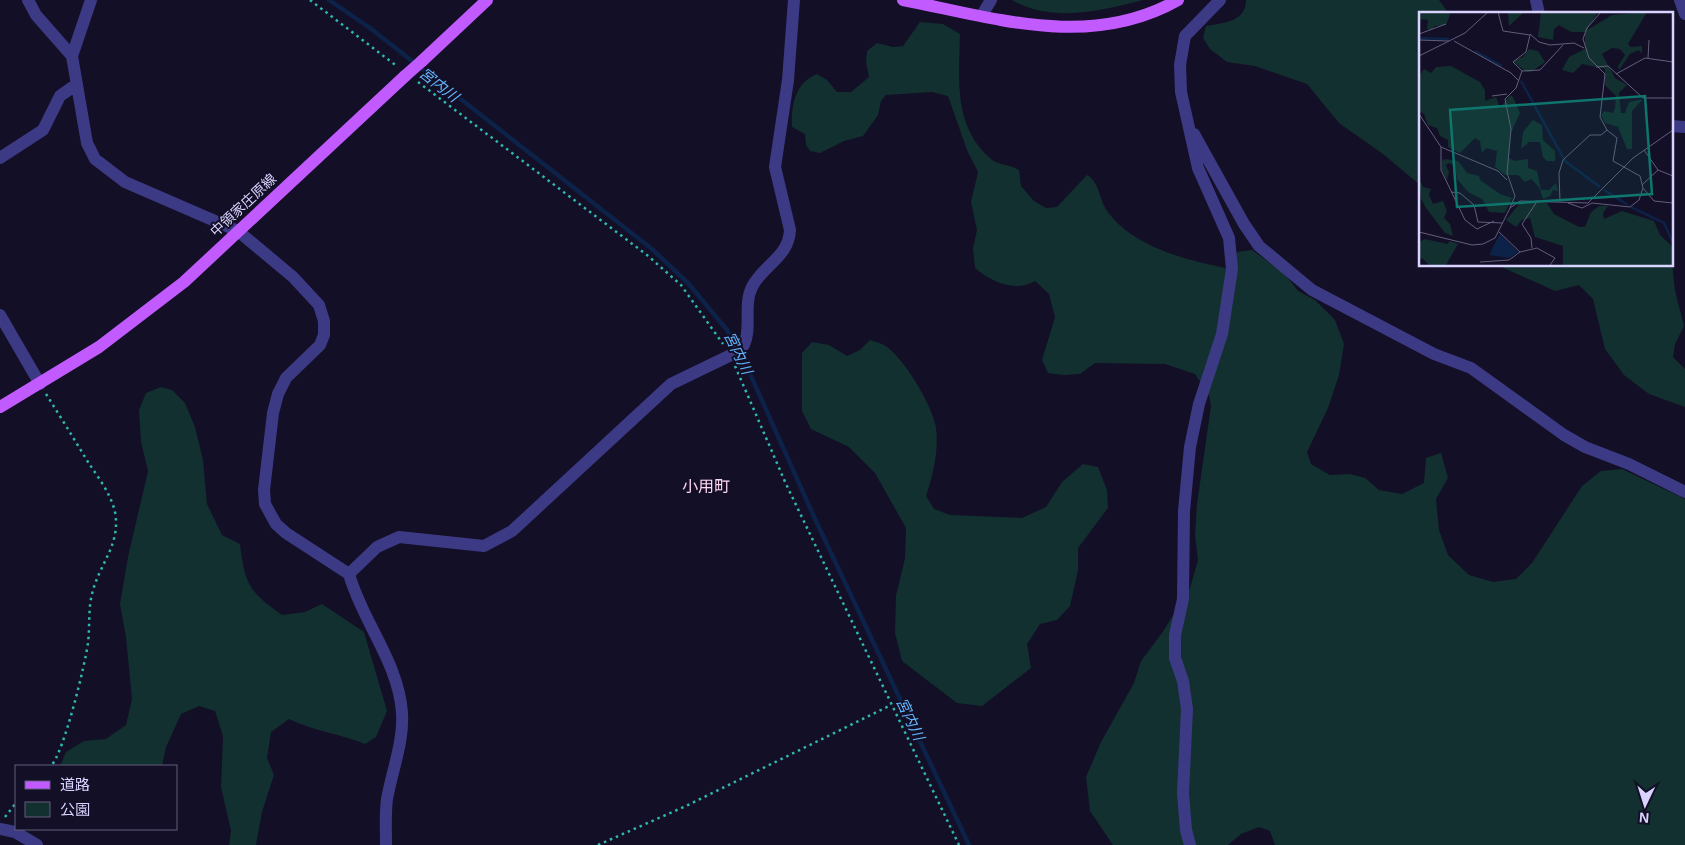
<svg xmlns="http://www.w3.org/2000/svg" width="1685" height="845" viewBox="0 0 1685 845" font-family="Helvetica,'Noto Sans JP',sans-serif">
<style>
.green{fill:#12302f}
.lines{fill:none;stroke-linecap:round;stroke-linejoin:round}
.stream{stroke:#0c2248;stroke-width:4.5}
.path{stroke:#2fb8b0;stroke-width:2.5;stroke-dasharray:2.5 4;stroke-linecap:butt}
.minor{stroke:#3d3a85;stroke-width:12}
.major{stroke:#c25bff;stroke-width:12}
.major-bridge{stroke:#c25bff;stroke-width:12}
.labels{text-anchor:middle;stroke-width:4;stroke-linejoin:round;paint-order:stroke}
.street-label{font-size:14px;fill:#d9d4ff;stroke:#130f26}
.water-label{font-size:15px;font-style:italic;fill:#62b6ff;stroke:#130f26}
.quarter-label{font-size:16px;fill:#ffd6f0;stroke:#130f26}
.inset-river{fill:none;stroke:#0c2248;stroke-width:2.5}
.inset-road{fill:none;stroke:#625e7d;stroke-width:1}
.view{fill:#0f766e;fill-opacity:0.15;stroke:#0f766e;stroke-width:2.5}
.inset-edge{fill:none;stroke:#d9d4ff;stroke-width:2.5}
</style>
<rect width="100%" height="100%" fill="#130f26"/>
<!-- green -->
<path class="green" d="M1012 0H1143C1100 11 1052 23 1012 0Z
M1246 0H1439L1449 14H1420V185L1383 154 1339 123 1307 84 1255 66 1227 62 1210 49 1203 38 1206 26C1223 23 1246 22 1246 0Z
M920 22 943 24 960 34C959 80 953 126 991 159 1000 166 1009 164 1019 170L1021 186 1034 201 1046 208 1057 207 1087 175C1100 183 1099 199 1107 211 1133 247 1186 260 1226 268L1237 252 1252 250 1285 274 1298 291 1315 300 1335 320 1344 344 1339 375 1328 408 1307 452 1311 464 1330 475 1350 474 1365 478 1379 490 1402 494 1424 483 1426 458 1441 453 1448 478 1436 499 1439 530 1448 555 1469 575 1493 582 1516 579 1532 563 1582 486 1601 471 1622 469 1685 499V845H1275L1270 831 1259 827 1241 834 1228 845H1113L1090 811 1086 777 1101 742 1134 683 1141 661 1162 633 1190 588 1198 560 1195 535 1197 504 1211 406 1209 395 1195 374 1165 364 1095 363 1080 374 1064 375 1048 373 1042 360 1055 317 1049 294 1035 281C1015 293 990 281 975 268L973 249 977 230 971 202 978 172 967 150 948 96 932 92 886 95 881 101 878 115 863 136 844 141 820 153 810 151 806 145 805 134 792 127C791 105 795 83 817 74L827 80 837 92H851L869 77 866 62 867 51 877 43 893 47 903 46Z
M1671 253 1675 291 1684 326 1675 344 1673 357 1685 369V407L1649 394 1624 375 1605 349 1593 299 1579 285 1555 291 1497 265H1671Z
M870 340C874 341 880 343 884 345 903 356 933 406 936 428 939 450 933 475 926 496L934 509 950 515 1022 518 1046 507 1062 482 1083 464 1098 467 1107 490 1108 508 1078 548V570L1070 606 1057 620 1040 624 1027 644 1031 668 982 706 957 703 902 661 895 633 896 596 905 558 906 528 875 473 849 447 811 429 802 411V353L812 342 829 345 847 356 860 350Z
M161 387 172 390 185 403 195 427 203 460 207 504 222 535 240 544C245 585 249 591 282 615L305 612 322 604 364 632 387 711 376 737 365 744C340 734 313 731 289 719L271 732 267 758 274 775 262 812 256 845H229L231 831 221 787 223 736 215 711 199 706 181 714 166 747 162 766H60L66 752 84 741 106 739 126 725 132 699 126 637 120 604 128 557 148 471 141 442 139 410 146 393Z"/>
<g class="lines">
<!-- stream -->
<path class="stream" d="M329 0 370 28 652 249 688 283 727 330 743 358 815 519 969 845"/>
<!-- path -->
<path class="path" d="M310 0 398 67
M418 82 647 255 681 285 723 344
M735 366 786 484 959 845
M46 394C60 416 74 439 88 462 98 477 111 494 115 512 121 545 99 564 92 594 88 610 90 627 88 643 85 665 64 752 51 766
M5 817 16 803
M598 845 686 806 891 705"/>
<!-- minor -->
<path class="minor" d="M28 0 36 15 72 56
M91 0 72 56 87 143 95 159 125 182 238 231 293 277 319 305 324 321V335L320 345 286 378 278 394 273 413 264 490 265 504 276 524 286 533 349 574C362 621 399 663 402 713 404 741 392 771 387 799 385 814 386 830 386 845
M1536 0 1539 14
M1680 0 1685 14
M982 15 991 0
M1671 126 1685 127
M1194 134 1244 224 1259 246 1312 290 1434 354 1471 368 1564 435 1585 447 1629 464 1685 492
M0 158 43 130 60 96 77 84
M0 315 40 384
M349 574 377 547 399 537 484 546 512 531 671 384 731 355 744 345C752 328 743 305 752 287 763 265 789 257 790 230L775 167 788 80 794 0
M0 829 15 832 37 845
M1190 845 1186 830 1183 793 1187 709 1183 681 1175 658V635L1183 599 1184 511 1190 447 1199 404 1222 334 1232 269 1229 238 1198 168 1181 92 1180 65 1185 36 1220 0"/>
<!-- major -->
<path class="major" d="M903 0C995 18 1090 50 1178 0
M422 61 487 0
M0 407 99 347 184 282 405 76"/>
<!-- major-bridge -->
<path class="major-bridge" d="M405 76 422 61"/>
</g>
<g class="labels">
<!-- street labels -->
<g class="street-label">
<text transform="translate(243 205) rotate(-43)" y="5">中領家庄原線</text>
</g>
<!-- water labels -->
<g class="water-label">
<text transform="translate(439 85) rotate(38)" y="5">宮内川</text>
<text transform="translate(738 353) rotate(64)" y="5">宮内川</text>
<text transform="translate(910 719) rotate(65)" y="5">宮内川</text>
</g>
<!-- quarter labels -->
<g class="quarter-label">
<text x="706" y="492">小用町</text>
</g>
</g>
<!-- overview -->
<g transform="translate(1419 12)">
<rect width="254" height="254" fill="#130f26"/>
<path d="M0 0H32L27 13 16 14 12 18 8 17 9 8 0 7ZM89 0H117L104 1 90 14ZM122 0H179L168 18 193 3 228 0 209 32 212 35 223 34V42L220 38 211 42 200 58 199 54 206 43 201 37 193 36 183 42 196 66 208 73 200 81 202 101H206L210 90 224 87 213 99V137H208L199 115 186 111 182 103 185 99 194 101 196 96 197 84 186 73V57L163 52 154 61 143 58 150 45 166 37V20H152L140 13 135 17 134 28 119 25ZM110 37 119 39 126 50 112 60H107L94 49 104 45ZM32 54 61 70 66 78V89L77 85 81 96 91 83 94 85 101 101 91 123 90 146 95 149 109 147V156L118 159 122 178H130L137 171 139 179 134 178 131 184 124 187 120 175 112 167 106 170 99 163H86L76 155 78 139 67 136 63 141 61 129 56 126 41 141 29 135V128L21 124 18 116 9 113 5 102 0 99V64L5 57 12 61 17 55ZM114 108 123 113 124 128 136 139V149H128L124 145 121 130H110L102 137 104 120ZM26 147 39 149 48 161 60 164 61 168 81 182 93 186 86 201 70 200 63 187 49 180 38 167 36 154 30 151 27 153 30 160 28 168 23 158V149ZM0 166 4 175 12 177 10 183 14 192 24 189 28 199 25 206 31 212 34 224 26 221 7 196 2 187ZM101 191H128L135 202 160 215H166L172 200 180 194H189L184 201 185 207 203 199 235 209 241 223 254 235V253H144V234L116 225 111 206 103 208 97 215 87 208ZM6 227 28 232 31 229 39 232 27 253H10L3 246 0 248V230Z" fill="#12302f"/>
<path d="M81 222 99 240 90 246 70 243Z" fill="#0c2248"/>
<path class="inset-river" d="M0 26 30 27M56 39 83 54M102 69 146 149 181 175M185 178 209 193M212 195 245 211 254 231"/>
<path class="inset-road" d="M79 0 84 19 111 23 107 40 94 50 103 59 121 58 144 33M0 22 27 12M111 22 120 30 131 33 155 31 165 36M0 28 30 29M35 29 92 61 100 69M0 44 46 21 69 0M229 46 230 28M177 55 189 54 224 86H254M197 62 226 46 254 50M73 84 88 82M0 102 22 135V158L46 208 58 217 75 209M22 135 79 159 88 168M225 138 239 158 254 164M223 173 239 158M224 176 235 189 254 191M32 180 41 181 55 193 59 210 84 211M141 190 140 161 144 148 171 123H182L188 118M149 191 163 196 173 191 211 195 220 188 224 176 221 164 194 149 198 126 188 118 181 105 186 62 170 46 164 27 168 16 182 0M91 196 96 184 88 161 92 117 86 87 97 76 103 59M0 220 53 233 64 232 76 226 91 196 101 189 169 191 214 146 254 118M80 220 101 240M113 236 112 226 103 212 119 188M61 250 90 248 101 240 118 236 136 246 131 253"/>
<path class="view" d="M226 84 233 182 38 195 31 98Z"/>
<rect width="254" height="254" class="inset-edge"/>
</g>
<!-- legend -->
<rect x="15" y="765" width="162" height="65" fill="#130f26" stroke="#625e7d"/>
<rect x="25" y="781" width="25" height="8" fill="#c25bff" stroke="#625e7d"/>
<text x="60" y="790" font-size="15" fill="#d9d4ff">道路</text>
<rect x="25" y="802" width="25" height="15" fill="#12302f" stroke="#625e7d"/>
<text x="60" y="815" font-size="15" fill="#d9d4ff">公園</text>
<!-- north arrow -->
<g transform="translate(1645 805) rotate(184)" stroke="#130f26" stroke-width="4" paint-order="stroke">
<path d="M0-4L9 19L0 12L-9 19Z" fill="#d9d4ff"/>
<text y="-8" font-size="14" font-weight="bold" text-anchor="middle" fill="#d9d4ff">N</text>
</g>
</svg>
